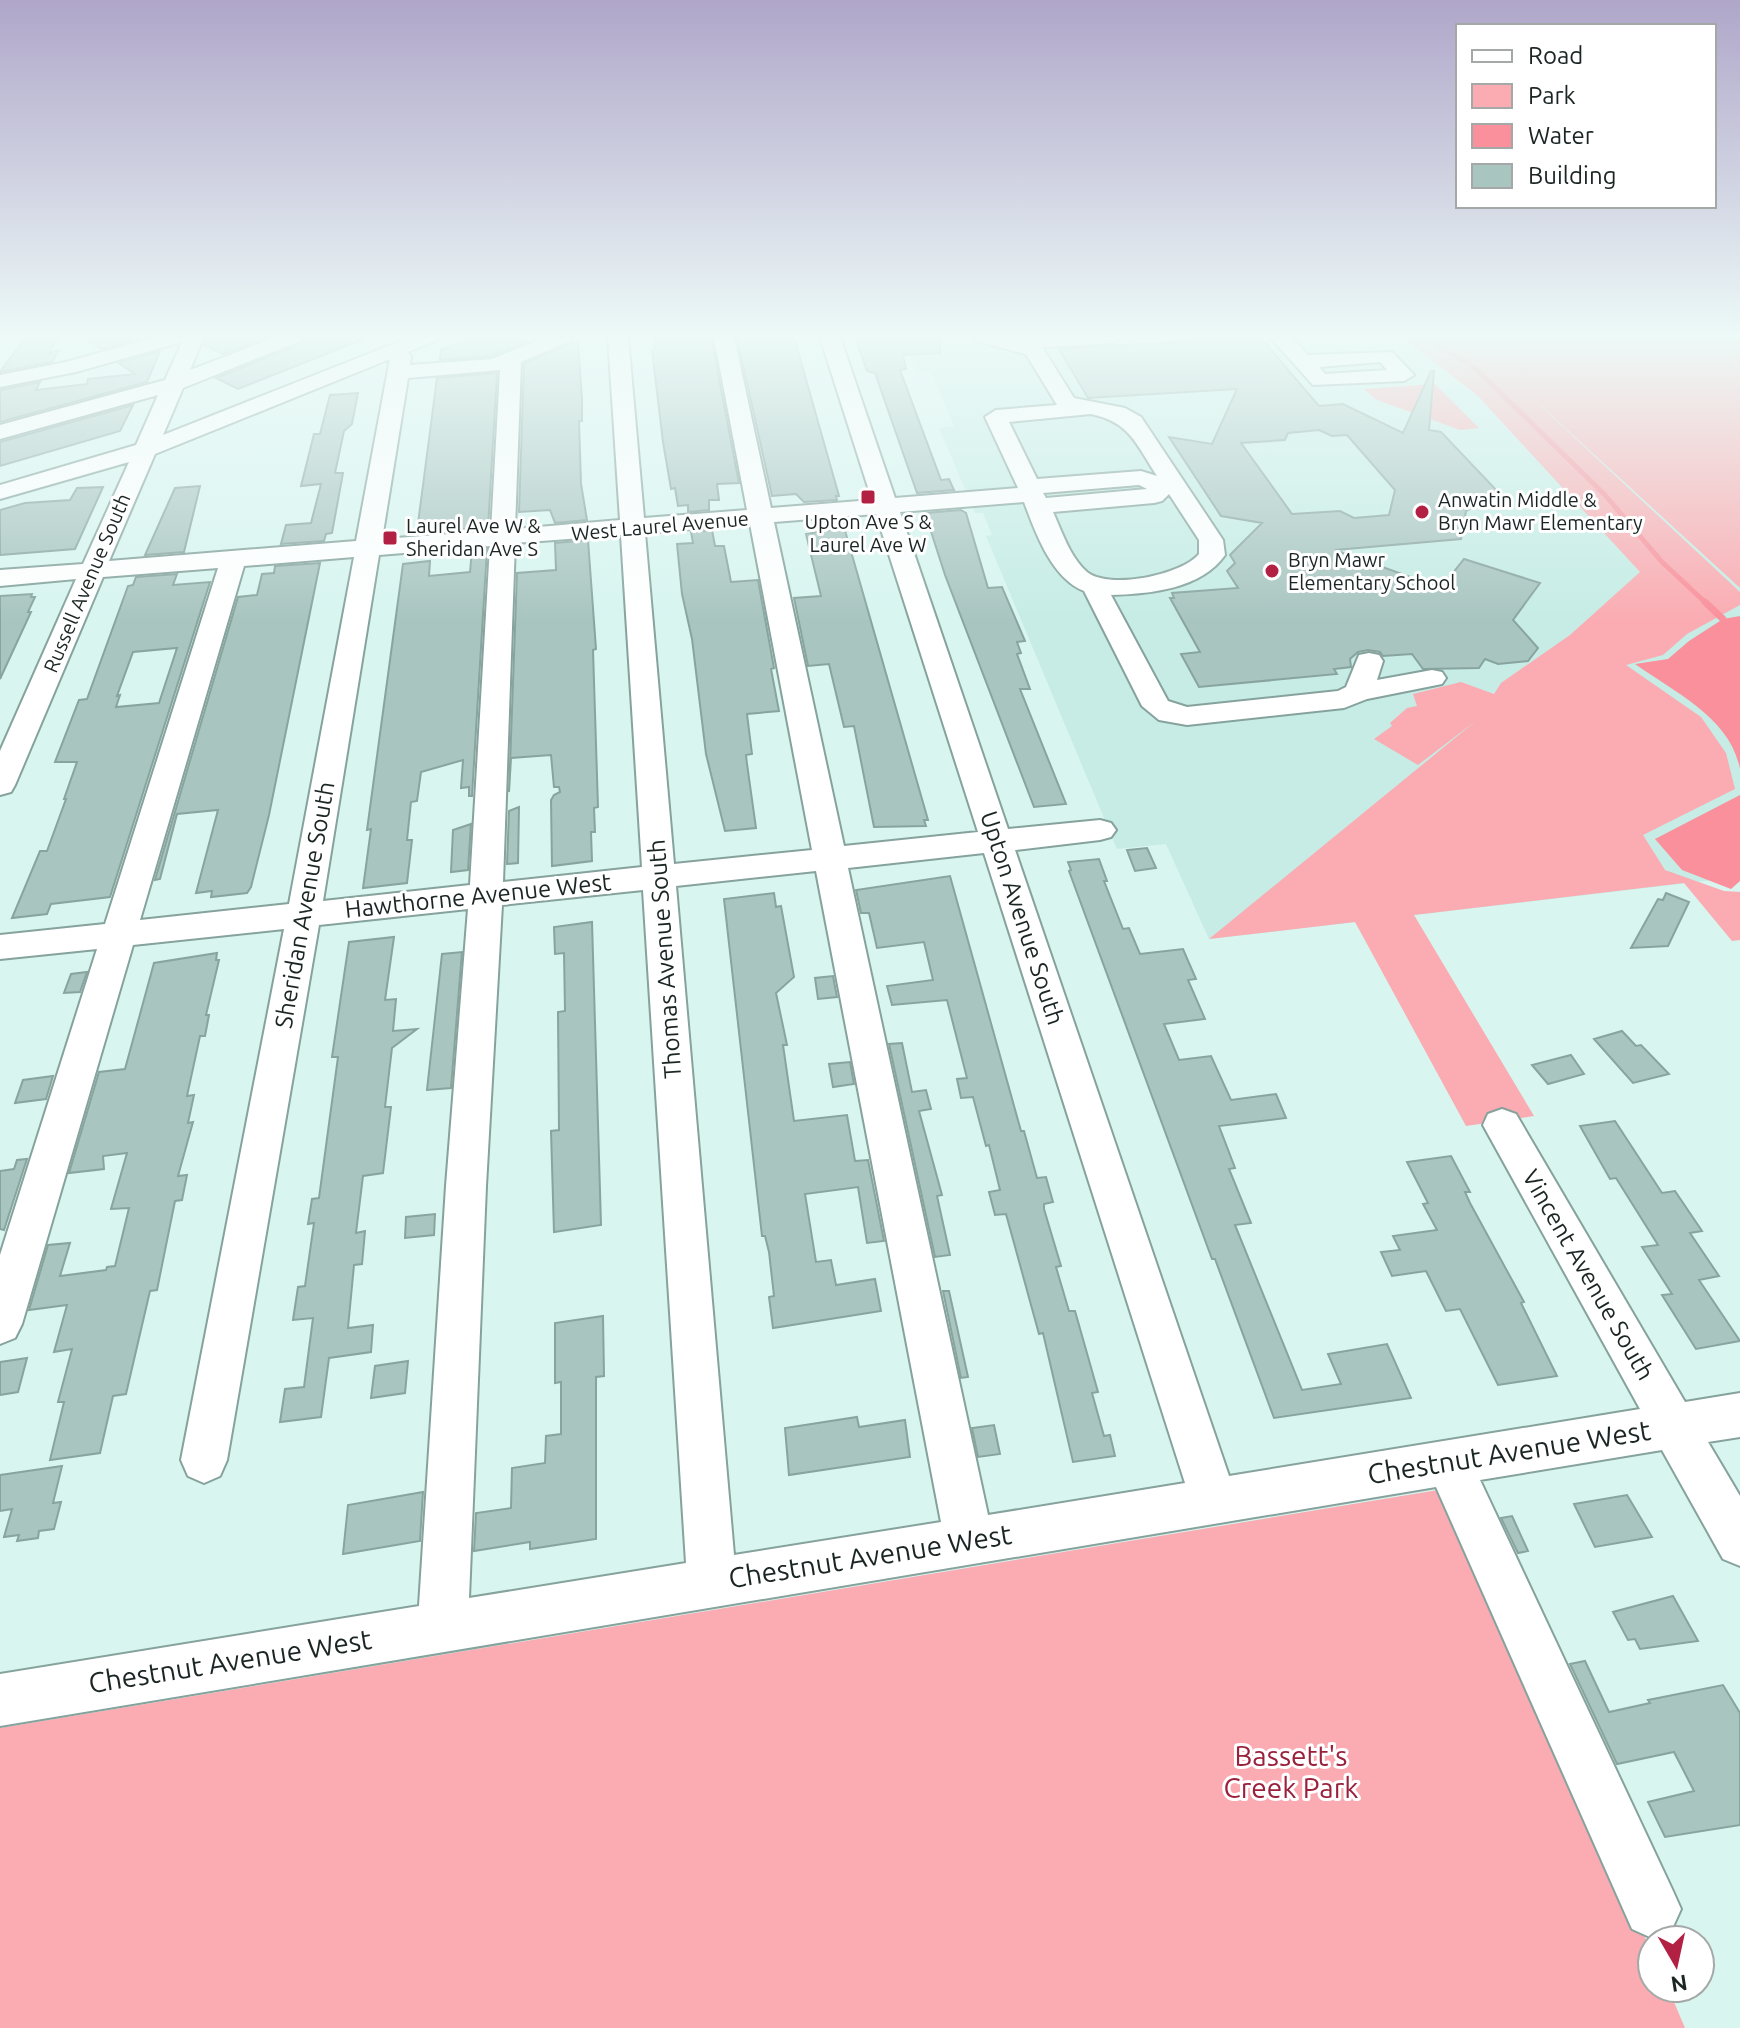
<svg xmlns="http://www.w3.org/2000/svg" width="1740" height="2028" viewBox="0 0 1740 2028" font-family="Ubuntu,sans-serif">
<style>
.built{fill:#c6ece5}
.green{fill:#faacb2}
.water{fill:#fa909b}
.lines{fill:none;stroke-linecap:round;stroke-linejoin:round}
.stream-far1{stroke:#fa909b;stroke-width:5}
.stream{stroke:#fa909b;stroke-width:7}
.building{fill:#a9c5c0;stroke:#89a49f;stroke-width:2;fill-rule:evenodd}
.minor-casing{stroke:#86a29c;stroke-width:4}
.minor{fill:#fff;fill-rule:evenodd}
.poi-dot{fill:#b22043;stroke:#fff;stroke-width:3}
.labels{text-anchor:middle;stroke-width:6;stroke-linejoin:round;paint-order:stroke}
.far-poi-label{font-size:20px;fill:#1b2624;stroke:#fff;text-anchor:start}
.far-street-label{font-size:20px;fill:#1b2624;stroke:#fff}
.street-label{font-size:24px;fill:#1b2624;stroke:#fff}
.near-street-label{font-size:28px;fill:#1b2624;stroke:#fff}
.near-park-label{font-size:28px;fill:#9a203b;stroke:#fff}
</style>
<rect width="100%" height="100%" fill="#d8f5f0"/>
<!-- built -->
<path class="built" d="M902 337H1468L1740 588V877L1209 939 1166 844 1117 849 986 536 992 535 983 513H975L939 428 954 426 931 371 916 372Z"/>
<!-- green -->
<path class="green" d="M1402 337H1740V588L1516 383 1740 592V605L1687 634 1663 655 1626 665 1701 717 1726 753 1735 789 1643 835 1665 870 1724 891 1740 892V940L1732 941 1684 883 1414 915 1534 1116 1466 1126 1355 922 1209 939 1477 720 1418 765 1374 739 1392 726 1390 723 1407 708 1417 706 1413 694 1461 682 1494 694 1501 683 1570 635 1640 572 1477 395Z
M1435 384 1479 428 1460 430 1375 399 1364 389Z
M1444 1489 1652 1953V1988H1668L1685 2028H0V1728Z"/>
<!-- water -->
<path class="water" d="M1740 616V769C1730 717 1674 692 1635 664L1668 659 1689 641 1723 619Z
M1740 795V881L1731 889 1682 870 1655 839Z"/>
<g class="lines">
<!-- stream-far1 -->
<path class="stream-far1" d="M1424 337 1474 367 1605 495 1662 562 1707 604"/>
<!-- stream -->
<path class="stream" d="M1705 602 1723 619"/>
</g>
<!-- building -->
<path class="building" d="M26 337H58L49 353 59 350 52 362 0 372Z
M83 337H146L101 349Z
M207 337H269L223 354 204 345Z
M306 337 366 338 238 389 216 378 301 344Z
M473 337H510L525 342 491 356 440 360 441 350Z
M711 337 739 483 717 484 719 500H709V510L688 512V505L678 506 675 488 671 489 663 442 652 350 655 349 654 338Z
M737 337H794L839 496H836L837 500 804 502 796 494 772 496Z
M855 337H940V353L903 355 906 369 900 370 941 480 949 479 954 490 917 493 875 373 867 371Z
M1260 337 1319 406 1343 404 1403 433 1431 371H1434L1429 430 1441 432 1499 493 1466 511 1461 539 1335 550 1441 588 1464 559 1540 583 1513 620 1538 648 1528 661 1498 664 1485 659 1479 668 1423 669 1412 654 1383 656 1380 652 1368 650 1358 652 1350 659 1351 667 1334 669 1337 674 1199 687 1181 654 1200 652 1170 598H1174L1172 593 1238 588 1227 571 1235 563 1230 555 1262 523 1221 516 1169 437 1212 444 1237 389 1088 398 1059 349ZM1319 430 1332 436 1347 435 1395 490 1389 515 1354 518 1340 511 1292 514 1241 443 1285 440 1288 433Z
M572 343H578L582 399V421H579L581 484 587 520 555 523 550 510 519 512 524 364Z
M160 351 147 382 0 422V390L40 382 36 390 87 384 88 379 135 374 119 363Z
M497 373 488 528 417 531 437 378Z
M358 393 352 424 344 431 335 473H343L332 533 326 534 324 541 281 544 286 525 311 523 321 484 301 486 314 434H320L330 395Z
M133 405 120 431 0 466V442Z
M200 486 184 552 145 555 175 488Z
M103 487 75 549 0 555V510L25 503 70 500 77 488Z
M961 510 966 513 988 588 1002 587 1025 641 1017 642 1021 653 1017 654 1030 689H1020L1066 804 1034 807 945 575 925 513Z
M842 520 928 820H924L926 826 874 827 854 726 844 727 829 664 808 666 794 598 821 596 806 534 830 530 822 521Z
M712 530 715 546H724L731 582 758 580 774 668 771 669 779 711 747 714 752 754 746 755 747 764 756 828 725 831 706 754 692 639 682 594 677 544 693 543 691 532Z
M588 540 596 649 593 650 598 807 594 808 595 832H591L592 861 552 866 551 800 554 795 560 792 559 787H554L551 755 511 758 509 792 517 573 556 570 555 543Z
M487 549 472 796H469V787L461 788 463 760 421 772 417 801 411 802 407 840H412L407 883 363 888 371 829 367 830 403 564 430 561 429 576 470 572 472 550Z
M320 563 269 815 251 887 247 893 211 897 212 891 196 893 218 810 177 814 160 879 155 880 238 597 257 595 262 574 274 573 275 566Z
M177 574 173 585 210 582 110 897 51 904 47 914 12 918 40 851H47L66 799H64L77 762H55L79 700 87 699 128 586 133 585 136 577ZM177 648 159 703 116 707 120 695 117 696 133 652Z
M32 594 31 597H35L28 612H31L0 679V596Z
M519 807 518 863 507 864 509 811Z
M471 824 468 870 451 872 453 830Z
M1147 848 1156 868 1135 871 1127 850Z
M1099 859 1107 881H1104L1123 929 1129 928 1140 954 1183 949 1196 979 1188 980 1205 1019 1164 1024 1179 1060 1211 1056 1231 1100 1276 1094 1286 1118 1219 1126 1235 1168 1229 1169 1251 1223 1235 1225 1302 1390 1341 1384 1328 1354 1387 1344 1411 1398 1274 1418 1215 1259H1212L1069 871 1071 870 1068 862Z
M950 876 1021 1131H1024L1037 1178 1046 1177 1053 1202 1044 1204V1209L1061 1266 1056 1267 1069 1311H1075L1098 1392 1092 1393 1104 1436 1110 1435 1115 1456 1073 1462 1043 1333 1039 1334 1006 1214 995 1215 989 1192 1000 1190 989 1145 986 1146 973 1097 961 1098 957 1079 967 1078 947 1000 892 1005 887 986 933 980 924 942 877 948 869 913H861L856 890Z
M774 893 776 907 781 906 794 977 776 993 787 1045H783L794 1121 847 1115 855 1161 868 1160 884 1241 867 1243 858 1187 805 1194 816 1262 831 1260 836 1285 875 1279 881 1311 773 1328 769 1297 774 1296 769 1252 765 1236H762L724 899Z
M1666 893 1689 902 1668 946 1631 948 1658 899 1663 900Z
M592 922 601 1225 554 1232 551 1131 559 1130 558 1012 565 1011 564 953 555 954 554 927Z
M394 937 385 1000 396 999 393 1031 417 1029 392 1048 385 1107H391L383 1173 363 1176 356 1233 365 1231 362 1264 354 1265 348 1328 373 1325 371 1352 329 1358 321 1417 280 1422 285 1389 304 1387 313 1318 293 1320 298 1287 305 1286 314 1223 308 1224 312 1199 319 1198 338 1057H332L349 942Z
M462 952 451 1088 427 1090 442 954Z
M217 953 216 960H219L206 1015H209L205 1036H200L187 1096 194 1095 188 1123 193 1122 178 1176 187 1175 182 1200 175 1201 157 1290 150 1291 126 1394 113 1396 100 1453 50 1460 64 1402H58L72 1349 54 1352 67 1305 29 1310 48 1245 70 1243 60 1276 106 1270 107 1267 115 1266 129 1208 111 1209 127 1153 103 1156 104 1169 69 1173 99 1072 125 1069 154 963Z
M87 972 80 992 64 993 71 974Z
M833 976 837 997 818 999 815 978Z
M1622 1031 1636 1046 1641 1045 1669 1074 1633 1083 1594 1039Z
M902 1043 912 1092 926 1090 931 1109 919 1111 942 1195 937 1196 950 1255 935 1257 889 1044Z
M1571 1055 1584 1074 1548 1084 1532 1065Z
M850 1062 854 1084 833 1087 829 1064Z
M53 1076 46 1099 15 1103 23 1080Z
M1615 1121 1662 1193 1675 1191 1702 1231 1690 1233 1719 1276 1699 1280 1740 1341 1696 1349 1662 1295 1672 1294 1642 1247 1658 1245 1616 1178 1610 1179 1580 1126Z
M1451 1156 1470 1192H1465L1470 1203 1524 1302 1521 1303 1557 1376 1498 1385 1460 1309 1446 1311 1426 1271 1392 1276 1381 1252 1400 1250 1393 1236 1437 1230 1423 1204 1428 1203 1407 1162Z
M27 1159 4 1230 0 1229V1171L14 1169 17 1160Z
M435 1214 434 1235 405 1238 406 1217Z
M943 1291H949L968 1377 961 1378Z
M603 1316 604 1376 596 1377V1539L530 1549V1542L474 1551 476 1513 511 1508 512 1468 545 1463 546 1436 561 1434V1382L555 1383V1323Z
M27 1358 18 1392 0 1395V1362Z
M408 1361 405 1393 371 1398 375 1366Z
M857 1417 859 1427 905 1420 910 1457 789 1475 785 1428Z
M994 1425 1000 1454 978 1457 972 1428Z
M62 1466 53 1503 61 1502 54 1529 39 1531 38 1538 17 1541 19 1535 4 1537 12 1509 0 1511V1475Z
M423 1492 420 1541 343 1554 348 1505Z
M1627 1495 1652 1537 1595 1547 1574 1504Z
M1512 1516 1528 1551 1518 1553 1501 1518Z
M1673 1596 1698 1641 1640 1649 1635 1639 1628 1640 1613 1612Z
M1585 1661 1609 1712 1650 1703 1648 1700 1723 1685 1740 1713V1825L1665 1837 1648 1802 1694 1791 1674 1752 1617 1764 1570 1664Z"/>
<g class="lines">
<defs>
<path id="minor" d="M156 337H204L190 370 276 337H303L300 341 183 388 163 435 411 337H438L435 341 408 352 411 357 410 365 492 359 546 337H573L570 341 521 362 515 529 620 520 608 337H628L644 518 747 510 714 337H734L771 508 872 500 820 337H840L895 498 1018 488 985 417 996 410 1057 405 1026 354 976 341 973 337H1122L1112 343 1042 347 1074 398 1125 408 1141 417 1223 540 1225 555C1201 589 1150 594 1111 595L1168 701 1187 707 1338 691 1346 687 1359 655 1369 653 1379 655 1383 661 1377 680 1432 670 1442 672 1446 678 1442 684 1367 699 1344 708 1187 725 1159 720 1142 706 1084 591C1051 578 1035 531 1024 502L900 512 1008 829 1100 820 1111 823 1116 830 1111 837 1100 840 1015 850 1229 1476 1640 1409 1483 1125 1488 1114 1502 1109 1516 1114 1685 1402 1740 1393V1437L1708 1442 1740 1496V1566L1723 1559 1662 1450 1480 1480 1672 1889 1681 1909 1672 1929 1652 1938 1632 1929 1436 1487 0 1726V1674L419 1606 446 1186 468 909 319 925 227 1460 220 1476 204 1483 188 1476 181 1460 284 929 133 945 22 1324 15 1338 0 1344V1255L97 949 0 959V935L105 924 218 568 103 577 15 785 11 792 0 795V751L76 579 0 586V570L83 564 129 462 0 499V485L136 445 158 395 0 439V425L165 380 182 342 76 372 0 387V375L66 362ZM390 359 356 541 109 561 155 454ZM500 370 491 531 382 539 408 378ZM1091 414C1130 422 1136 444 1157 476L1141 471 1037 479 1009 422ZM1139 485 1147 489 1046 498 1043 493ZM1169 494 1199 540V554C1182 575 1109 590 1087 572 1070 557 1062 532 1053 512L1154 503 1162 501ZM876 514 978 832 844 846 774 522ZM750 524 812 850 674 864 645 533ZM621 535 642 867 503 882 515 543ZM490 546 470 885 323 901 379 555ZM354 557 289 904 140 920 244 566ZM984 853 1185 1483 988 1515 848 868ZM816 871 941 1522 734 1555 676 886ZM643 890 686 1563 469 1598 486 1186 502 905Z
M1270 337H1291L1308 355 1392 352 1414 375 1404 381 1313 385ZM1380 362 1387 370 1325 374 1319 367Z"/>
</defs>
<!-- minor casing -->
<use href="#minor" class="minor-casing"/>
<!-- minor -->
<use href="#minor" class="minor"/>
</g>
<!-- sky -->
<linearGradient id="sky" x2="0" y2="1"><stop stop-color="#afa6c9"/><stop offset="0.54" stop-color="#edfaf8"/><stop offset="1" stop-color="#edfaf8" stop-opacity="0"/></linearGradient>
<rect width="1740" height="621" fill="url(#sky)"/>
<!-- markers -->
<g class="poi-dot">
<rect x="860" y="489" width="16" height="16" rx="4"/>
<circle cx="1422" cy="512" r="8"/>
<rect x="382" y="530" width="16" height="16" rx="4"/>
<circle cx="1272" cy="571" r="8"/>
</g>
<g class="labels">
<!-- far-poi labels -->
<g class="far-poi-label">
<text x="1438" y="507">Anwatin Middle &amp;<tspan x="1438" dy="23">Bryn Mawr Elementary</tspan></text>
<text x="868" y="529" text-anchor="middle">Upton Ave S &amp;<tspan x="868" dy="23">Laurel Ave W</tspan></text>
<text x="406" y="533">Laurel Ave W &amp;<tspan x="406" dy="23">Sheridan Ave S</tspan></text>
<text x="1288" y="567">Bryn Mawr<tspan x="1288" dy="23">Elementary School</tspan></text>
</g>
<!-- far-street labels -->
<g class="far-street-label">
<text transform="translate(660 526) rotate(-5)" y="7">West Laurel Avenue</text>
<text transform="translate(87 583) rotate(-67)" y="7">Russell Avenue South</text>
</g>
<!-- street labels -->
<g class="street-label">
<text transform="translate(478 896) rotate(-6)" y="8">Hawthorne Avenue West</text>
<text transform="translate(305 905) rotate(-80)" y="8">Sheridan Avenue South</text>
<text transform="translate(1022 918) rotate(72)" y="8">Upton Avenue South</text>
<text transform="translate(665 959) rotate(-94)" y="8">Thomas Avenue South</text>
<text transform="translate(1588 1275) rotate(60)" y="8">Vincent Avenue South</text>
</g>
<!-- near-street labels -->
<g class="near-street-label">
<text transform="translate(1509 1452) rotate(-9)" y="10">Chestnut Avenue West</text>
<text transform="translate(870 1556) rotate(-9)" y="10">Chestnut Avenue West</text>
<text transform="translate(230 1661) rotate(-9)" y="10">Chestnut Avenue West</text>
</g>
<!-- near-park labels -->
<g class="near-park-label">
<text x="1291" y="1766">Bassett's<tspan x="1291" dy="32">Creek Park</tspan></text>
</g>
</g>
<!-- legend -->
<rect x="1456" y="24" width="260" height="184" fill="#ffffff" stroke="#a4a8a7" stroke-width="2"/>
<rect x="1472" y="50" width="40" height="12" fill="#ffffff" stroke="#a4a8a7" stroke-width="2"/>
<text x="1528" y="64" font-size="24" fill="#1b2624">Road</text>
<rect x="1472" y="84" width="40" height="24" fill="#faacb2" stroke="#a4a8a7" stroke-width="2"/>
<text x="1528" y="104" font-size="24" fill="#1b2624">Park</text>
<rect x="1472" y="124" width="40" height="24" fill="#fa909b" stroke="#a4a8a7" stroke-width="2"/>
<text x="1528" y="144" font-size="24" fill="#1b2624">Water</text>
<rect x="1472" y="164" width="40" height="24" fill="#a9c5c0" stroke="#a4a8a7" stroke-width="2"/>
<text x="1528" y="184" font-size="24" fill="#1b2624">Building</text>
<!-- north arrow -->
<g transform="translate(1676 1964) rotate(171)"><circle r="38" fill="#ffffff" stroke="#a4a8a7" stroke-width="2"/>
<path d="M0-6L14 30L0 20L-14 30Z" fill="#b22043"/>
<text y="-12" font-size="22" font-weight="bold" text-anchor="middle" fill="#1b2624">N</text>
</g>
</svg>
